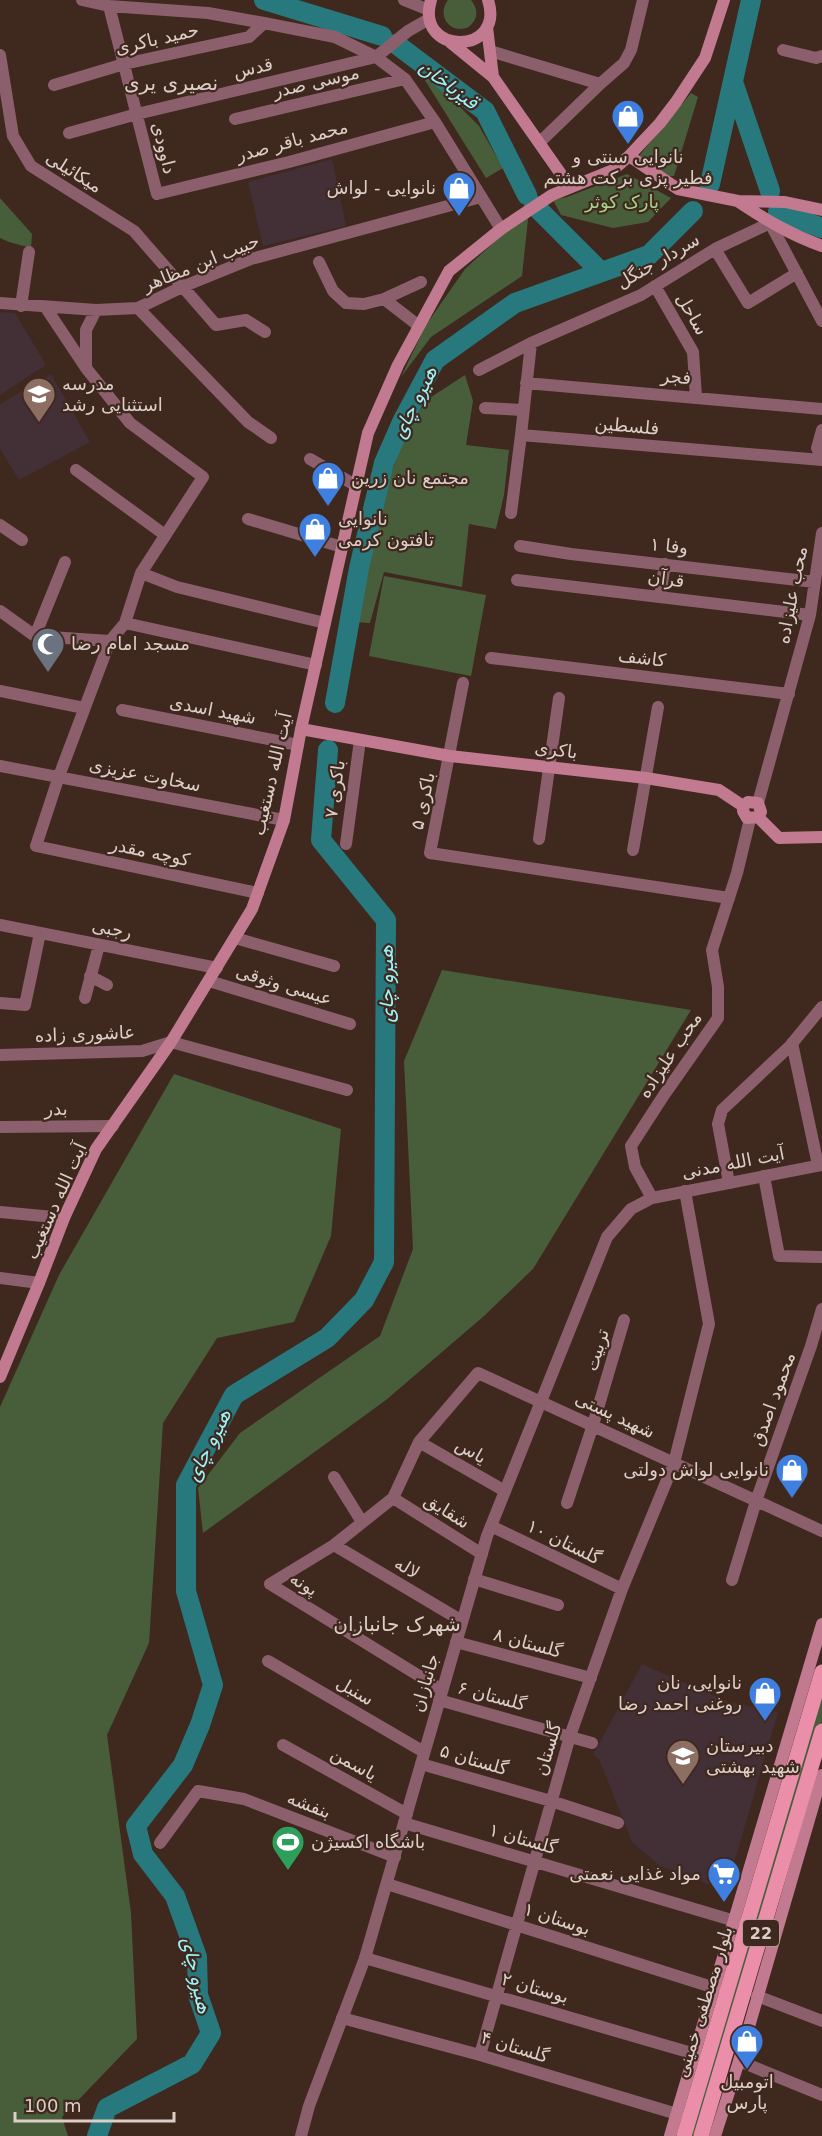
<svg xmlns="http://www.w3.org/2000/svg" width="822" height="2136" viewBox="0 0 822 2136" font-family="'DejaVu Sans',Vazirmatn,sans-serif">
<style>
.education{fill:#432f36}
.green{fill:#485e3a}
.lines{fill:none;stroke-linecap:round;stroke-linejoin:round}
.river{stroke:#28797e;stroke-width:20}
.minor{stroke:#8c5f6c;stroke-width:12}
.tertiary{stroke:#8c5f6c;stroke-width:12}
.secondary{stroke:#c17a8f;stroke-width:12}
.primary{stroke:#ea8eaa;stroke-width:15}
.labels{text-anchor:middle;stroke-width:4.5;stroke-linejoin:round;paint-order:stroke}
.shield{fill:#3f281e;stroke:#ae9c95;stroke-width:1.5}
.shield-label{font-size:16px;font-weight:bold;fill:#ddcec8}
.street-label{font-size:18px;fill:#ddcec8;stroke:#3f281e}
.poi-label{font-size:18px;fill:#ddcec8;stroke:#3f281e;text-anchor:start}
.park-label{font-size:18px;fill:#a7d28a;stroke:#3f281e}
.neighbourhood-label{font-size:20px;fill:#ddcec8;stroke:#3f281e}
.water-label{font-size:20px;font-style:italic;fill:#9cf4fa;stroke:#3f281e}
</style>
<rect width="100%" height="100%" fill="#3f281e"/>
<!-- education -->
<path class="education" d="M332 159 346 226 263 246 248 182Z
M0 312 15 313 46 365 0 395Z
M51 374 90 442 19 480 0 449V404Z
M642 1664 729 1702 778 1712 726 1891 660 1866 632 1842 599 1759 593 1755Z"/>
<!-- green -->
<path class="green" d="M448 0H471C479 10 478 19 469 27 450 35 436 16 448 0Z
M428 75 479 126 503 168 486 178 423 77Z
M691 93 698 97 674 176H668L639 156Z
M627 174 671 198 648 222 613 228 561 215 553 200 567 197Z
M0 198 32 234 31 248 9 242 0 238Z
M529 210 522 276 431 337 401 377 426 325 465 269Z
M465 375 473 401 466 445 509 450 504 495 496 529 469 524 462 587 384 572 370 623 354 622 382 498 410 423 428 399Z
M384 576 486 595 471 676 369 656Z
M442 970 691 1010 533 1269 484 1316 386 1400 203 1533 198 1488 240 1433 380 1336 413 1249 404 1061Z
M174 1074 341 1129 331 1236 294 1322 217 1338 163 1423 149 1643 107 1735 131 1913 137 2039 62 2117 68 2136H0V1407L59 1275Z
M822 1682V1721L697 2136H686Z"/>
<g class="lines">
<!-- river -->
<path class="river" d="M264 0 382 36
M396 44 485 111 527 195
M733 82 770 191
M710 184 751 0
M534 205 601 272
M778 212 822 228
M335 703 359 568 384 463 402 422 435 360 515 303 649 255 693 211
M97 2136 107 2108 192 2064 211 2033 198 1995 197 1957 175 1896 143 1854 136 1826 183 1765 200 1725 213 1685 186 1591V1485L234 1395 327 1338 364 1300 384 1262 386 920 321 840 328 750"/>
<!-- minor -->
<path class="minor" d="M82 0 109 6 208 13 264 23 335 37 376 57 405 79 435 122 501 229
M404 0 429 10
M109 6 157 194 289 162 435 122
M783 50 816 58 822 56
M490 51 600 84 540 142
M0 55 13 136 31 166 134 231 216 325 246 320 265 332
M600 84 624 63 631 50 643 0
M54 85 124 64 249 37 264 23
M235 119 405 79
M69 133 137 114 376 57 408 31 429 19
M715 249 748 303 797 273
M319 262 333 291 346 303 364 304 384 299
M655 286 693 352 696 397
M0 303 96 310 138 308 182 287 251 259 481 197
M21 306 29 252
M46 308 86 368 130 423 203 477 141 573 125 623 110 641 59 776 36 846 258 893
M138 308 248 422 271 438
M419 326 384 299 421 282
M531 343 521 435 822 460
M86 367V330L96 310
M479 370 531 343 641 295 715 249 770 223 822 321
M526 383 822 409
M485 408 523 410
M822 430 817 448 822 460
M310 459 355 485
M76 470 165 535
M511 513 521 435
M248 519 342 547
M0 525 22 540
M520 546 571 554 815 582
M141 573 177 587 325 623
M517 580 810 615
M660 596 665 564
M0 611 35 636 110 641
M125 623 316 665
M35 636 65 562
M491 658 789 694
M463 683 430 853 729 898
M0 691 84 708
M122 710 298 745
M0 766 284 820
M758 803 810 615 822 533
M539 839 559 698
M346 844 360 740
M633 850 658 707
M0 925 217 968
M235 938 334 966
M90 976 107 985
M209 981 350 1024
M85 998 99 945
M0 1003 25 1005 40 933
M792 1043 818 1165
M0 1055 142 1051 171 1042 347 1090
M0 1127 113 1126
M764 1176 779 1256 822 1257
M729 1183 718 1124 722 1110 790 1046 822 1007
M0 1212 64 1218
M0 1278 39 1283
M419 1442 505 1491
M334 1477 362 1522
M393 1498 482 1554
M567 1503 593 1425 624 1320
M491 1526 622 1589
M334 1545 462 1621
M474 1579 558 1605
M732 1580 756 1501 811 1346 822 1309
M456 1642 591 1678
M268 1661 424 1752
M442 1690 270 1584 334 1545 393 1498 419 1442 478 1373 822 1531
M439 1700 592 1743
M283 1745 407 1814
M421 1764 551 1801 618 1823
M404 1823 735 1921
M160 1843 198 1791 244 1799 395 1857
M387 1884 715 1988
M365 1958 695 2054
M757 1996 822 2021
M342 2018 480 2055 677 2114
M480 2055 570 1736 622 1589 674 1463 709 1324 685 1191
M739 2061 822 2095"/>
<!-- tertiary -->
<path class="tertiary" d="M652 1198 635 1167 631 1146 664 1095 718 1018V987L712 950 737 873 750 819
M301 2136 309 2106 365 1958 487 1536 607 1237 631 1209 652 1198 822 1165"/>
<!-- secondary -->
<path class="secondary" d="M431 0C414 56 506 56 488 0
M487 27 493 77
M450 42 493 77 570 187
M629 156 678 189 738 201 785 202 822 210
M739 202C766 220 791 235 822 246
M301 729 450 756 646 778 719 790 743 806
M743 806 748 802 758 803 761 812 758 817
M743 806V811L747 818 758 817
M758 817 779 838 822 837
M0 1377 39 1283 64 1218 96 1149 171 1042 252 909 284 820 301 729 368 433 398 365 449 271 501 229 552 195 613 170 629 156 660 123 676 102 705 58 724 0
M670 2136 822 1624
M715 2136 739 2061 822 1775"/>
<!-- primary -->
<path class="primary" d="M684 2136 822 1672
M701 2136 822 1731"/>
</g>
<!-- icons -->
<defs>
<symbol id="shop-pin" viewBox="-11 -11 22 30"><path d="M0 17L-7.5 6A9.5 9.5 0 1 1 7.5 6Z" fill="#3f7fe0" stroke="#3f281e"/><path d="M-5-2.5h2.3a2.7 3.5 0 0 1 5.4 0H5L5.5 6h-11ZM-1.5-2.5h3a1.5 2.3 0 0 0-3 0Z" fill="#fff"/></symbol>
<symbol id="school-pin" viewBox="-11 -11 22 30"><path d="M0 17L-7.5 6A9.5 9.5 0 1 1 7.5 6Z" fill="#8d6e63" stroke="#3f281e"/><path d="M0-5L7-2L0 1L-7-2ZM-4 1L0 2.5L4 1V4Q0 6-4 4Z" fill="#fff"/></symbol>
<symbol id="mosque-pin" viewBox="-11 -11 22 30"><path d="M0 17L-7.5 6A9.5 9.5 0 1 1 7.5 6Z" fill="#6b7280" stroke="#3f281e"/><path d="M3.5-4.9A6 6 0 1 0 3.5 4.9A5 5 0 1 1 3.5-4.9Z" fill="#fff"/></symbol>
<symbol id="stadium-pin" viewBox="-11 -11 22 30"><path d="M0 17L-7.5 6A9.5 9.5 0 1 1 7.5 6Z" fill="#2e9e5b" stroke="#3f281e"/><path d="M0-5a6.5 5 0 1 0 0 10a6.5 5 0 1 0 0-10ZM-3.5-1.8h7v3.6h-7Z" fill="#fff"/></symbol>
<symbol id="supermarket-pin" viewBox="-11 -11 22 30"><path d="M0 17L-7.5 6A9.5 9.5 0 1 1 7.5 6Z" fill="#3f7fe0" stroke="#3f281e"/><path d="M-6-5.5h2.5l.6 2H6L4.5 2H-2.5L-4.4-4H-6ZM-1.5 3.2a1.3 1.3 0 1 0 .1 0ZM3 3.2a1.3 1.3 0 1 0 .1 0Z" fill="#fff"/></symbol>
</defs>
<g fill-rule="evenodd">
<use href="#shop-pin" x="609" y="97" width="38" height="52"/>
<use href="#shop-pin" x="440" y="169" width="38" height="52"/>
<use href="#school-pin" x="20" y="375" width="38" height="52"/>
<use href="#shop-pin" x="309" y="459" width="38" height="52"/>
<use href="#shop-pin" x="296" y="510" width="38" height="52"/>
<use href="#mosque-pin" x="29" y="625" width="38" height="52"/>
<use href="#shop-pin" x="773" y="1451" width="38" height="52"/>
<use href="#shop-pin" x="746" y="1674" width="38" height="52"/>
<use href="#school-pin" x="664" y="1737" width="38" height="52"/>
<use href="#stadium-pin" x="269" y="1823" width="38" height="52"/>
<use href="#supermarket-pin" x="705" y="1855" width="38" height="52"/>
<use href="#shop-pin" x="728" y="2022" width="38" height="52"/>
</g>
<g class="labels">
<!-- shield labels -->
<rect class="shield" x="743" y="1920" width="36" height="26" rx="4.5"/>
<g class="shield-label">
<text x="761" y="1939">22</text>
</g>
<!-- street labels -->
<g class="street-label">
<text transform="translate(157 39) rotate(-13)" y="6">حمید باکری</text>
<text transform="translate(253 68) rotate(-13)" y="6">قدس</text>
<text transform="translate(316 82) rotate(-13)" y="6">موسی صدر</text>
<text transform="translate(292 141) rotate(-15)" y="6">محمد باقر صدر</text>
<text transform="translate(164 148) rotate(76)" y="6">داوودی</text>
<text transform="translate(74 172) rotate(32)" y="6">میکائیلی</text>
<text transform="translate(658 261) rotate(-30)" y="6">سردار جنگل</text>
<text transform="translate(201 263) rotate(-22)" y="6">حبیب ابن مظاهر</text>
<text transform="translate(692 314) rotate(60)" y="6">ساحل</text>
<text transform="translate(676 377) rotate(5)" y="6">فجر</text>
<text transform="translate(627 426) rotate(5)" y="6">فلسطین</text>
<text transform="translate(669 546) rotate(6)" y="6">وفا ۱</text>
<text transform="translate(666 579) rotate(7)" y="6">قرآن</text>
<text transform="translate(792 595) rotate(-79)" y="6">محب علیزاده</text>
<text transform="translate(642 658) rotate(7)" y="6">کاشف</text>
<text transform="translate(213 710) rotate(11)" y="6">شهید اسدی</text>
<text transform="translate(556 750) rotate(7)" y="6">باکری</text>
<text transform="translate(272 774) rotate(-77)" y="6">آیت الله دستغیب</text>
<text transform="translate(145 775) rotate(11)" y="6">سخاوت عزیزی</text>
<text transform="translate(335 789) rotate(-82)" y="6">باکری ۷</text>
<text transform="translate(423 801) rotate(-78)" y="6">باکری ۵</text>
<text transform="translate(150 852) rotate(12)" y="6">کوچه مقدر</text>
<text transform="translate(112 929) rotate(11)" y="6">رجبی</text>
<text transform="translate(284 985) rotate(17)" y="6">عیسی وثوقی</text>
<text transform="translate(85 1034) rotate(-2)" y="6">عاشوری زاده</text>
<text transform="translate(670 1055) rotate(-56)" y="6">محب علیزاده</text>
<text transform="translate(56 1109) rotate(-1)" y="6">بدر</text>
<text transform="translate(733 1163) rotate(-11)" y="6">آیت‌ الله مدنی</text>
<text transform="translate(56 1201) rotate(-66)" y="6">آیت الله دستغیب</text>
<text transform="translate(597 1350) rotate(-73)" y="6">تربیت</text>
<text transform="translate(773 1399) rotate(-70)" y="6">محمود اصدق</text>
<text transform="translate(615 1415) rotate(25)" y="6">شهید پستی</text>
<text transform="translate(471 1451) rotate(30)" y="6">یاس</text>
<text transform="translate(447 1511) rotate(32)" y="6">شقایق</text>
<text transform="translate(564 1542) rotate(26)" y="6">گلستان ۱۰</text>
<text transform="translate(407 1568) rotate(31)" y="6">لاله</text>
<text transform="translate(304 1584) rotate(32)" y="6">پونه</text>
<text transform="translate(528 1643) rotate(15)" y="6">گلستان ۸</text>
<text transform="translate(425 1683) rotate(-74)" y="6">جانبازان</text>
<text transform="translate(355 1691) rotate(30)" y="6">سنبل</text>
<text transform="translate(492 1696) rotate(15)" y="6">گلستان ۶</text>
<text transform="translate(548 1749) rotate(-73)" y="6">گلستان</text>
<text transform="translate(474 1760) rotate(16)" y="6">گلستان ۵</text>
<text transform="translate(354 1764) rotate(29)" y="6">یاسمن</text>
<text transform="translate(309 1805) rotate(21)" y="6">بنفشه</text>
<text transform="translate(523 1839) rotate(16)" y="6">گلستان ۱</text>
<text transform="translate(557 1919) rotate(18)" y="6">بوستان ۱</text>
<text transform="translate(535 1988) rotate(16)" y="6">بوستان ۲</text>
<text transform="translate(704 2002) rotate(-73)" y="6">بلوار مصطفی خمینی</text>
<text transform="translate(515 2047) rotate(17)" y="6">گلستان ۴</text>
</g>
<!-- poi labels -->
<g class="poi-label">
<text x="628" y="163" text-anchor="middle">نانوایی سنتی و<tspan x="628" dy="21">فطیر پزی برکت هشتم</tspan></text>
<text x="436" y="194" text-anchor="end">نانوایی - لواش</text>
<text x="62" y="390">مدرسه<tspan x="62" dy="21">استثنایی رشد</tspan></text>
<text x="351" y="484">مجتمع نان زرین</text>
<text x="338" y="525">نانوایی<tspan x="338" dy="21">تافتون کرمی</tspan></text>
<text x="71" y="650">مسجد امام رضا</text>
<text x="769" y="1476" text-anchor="end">نانوایی لواش دولتی</text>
<text x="742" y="1689" text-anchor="end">نانوایی، نان<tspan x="742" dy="21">روغنی احمد رضا</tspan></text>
<text x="706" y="1752">دبیرستان<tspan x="706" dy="21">شهید بهشتی</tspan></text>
<text x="311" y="1848">باشگاه اکسیژن</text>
<text x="701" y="1880" text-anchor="end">مواد غذایی نعمتی</text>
<text x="747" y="2088" text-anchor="middle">اتومبیل<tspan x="747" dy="21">پارس</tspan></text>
</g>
<!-- park labels -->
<g class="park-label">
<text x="622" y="208">پارک کوثر</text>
</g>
<!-- neighbourhood labels -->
<g class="neighbourhood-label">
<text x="171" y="90">نصیری یری</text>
<text x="397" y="1631">شهرک جانبازان</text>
</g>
<!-- water labels -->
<g class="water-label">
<text transform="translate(449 84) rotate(37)" y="7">قیزباخان</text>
<text transform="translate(414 402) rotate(-63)" y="7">هیرو چای</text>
<text transform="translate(386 984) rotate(-90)" y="7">هیرو چای</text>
<text transform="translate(208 1445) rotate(-63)" y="7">هیرو چای</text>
<text transform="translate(197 1975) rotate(78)" y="7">هیرو چای</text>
</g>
</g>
<!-- scale -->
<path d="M15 2112v9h159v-9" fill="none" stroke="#ddcec8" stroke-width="3"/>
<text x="24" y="2112" font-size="18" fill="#ddcec8" stroke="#3f281e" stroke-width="4.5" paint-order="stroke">100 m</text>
</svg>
